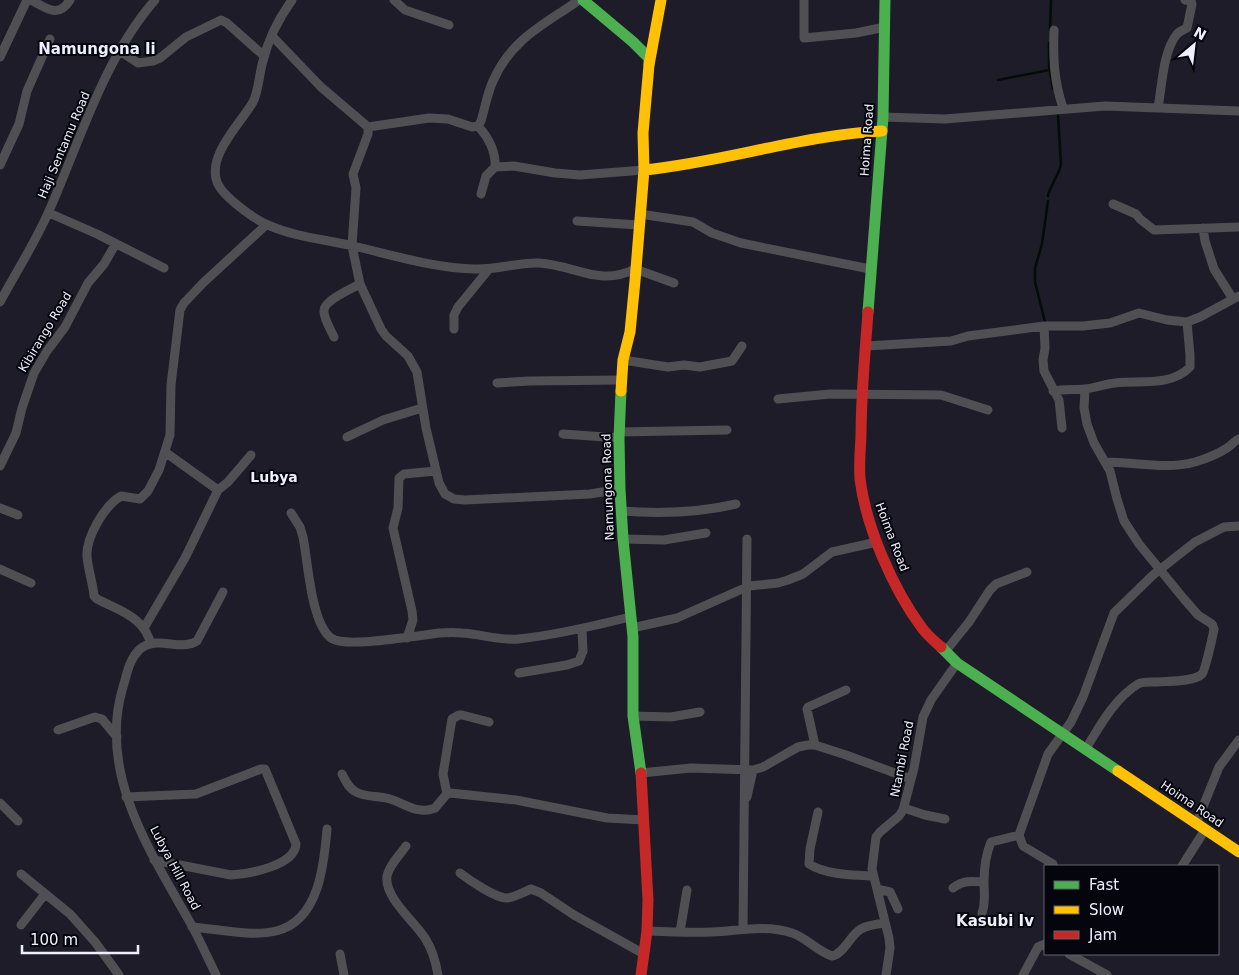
<svg xmlns="http://www.w3.org/2000/svg" width="1239" height="975" viewBox="0 0 1239 975" font-family="'DejaVu Sans',sans-serif">
<style>
.lines{fill:none;stroke-linecap:round;stroke-linejoin:round}
.stream{stroke:#030d07;stroke-width:2.5}
.street{stroke:#505054;stroke-width:9}
.fast{stroke:#4caf50;stroke-width:11}
.slow{stroke:#ffc107;stroke-width:11}
.jam{stroke:#c62828;stroke-width:11}
.labels{text-anchor:middle;stroke-width:4;stroke-linejoin:round;paint-order:stroke}
.street-label{font-size:12px;fill:#efeefd;stroke:#05050d}
.neighbourhood-label{font-size:14px;font-weight:bold;fill:#efeefd;stroke:#05050d}
.quarter-label{font-size:15px;font-weight:bold;fill:#efeefd;stroke:#05050d}
</style>
<rect width="100%" height="100%" fill="#1e1c28"/>
<g class="lines">
<!-- stream -->
<path class="stream" d="M1050 30 1051 0
M1049 43V66L1053 89
M998 80 1049 70
M1048 196C1050 185 1059 176 1061 164L1058 115
M1045 322 1035 282V268L1042 244 1048 201"/>
<!-- street -->
<path class="street" d="M31 0C46 8 58 19 70 0
M292 0C279 18 268 40 263 61 259 74 259 90 253 102 241 123 207 155 217 182 222 196 254 219 268 225 295 237 324 239 353 246 393 255 433 268 475 269 496 270 519 262 539 263 575 265 599 287 635 269L674 283
M394 0 405 10 449 25
M804 0V38L856 33 885 27
M1054 30C1053 59 1054 81 1063 108
M272 36 321 87 368 127V134L353 174 356 188 352 246 360 284 381 329 386 336 408 356 417 372 426 428 439 483 445 494 454 499 465 500 590 494 620 489
M120 51 138 63 153 61 160 58 186 37 221 20 227 23 264 56
M0 57 27 0
M1158 108C1162 86 1163 51 1177 34 1180 31 1183 30 1187 28L1192 4 1191 1 1185 0
M883 117 945 119 1105 106 1239 111
M478 126C488 137 496 151 495 167
M368 127 429 118 448 119 472 127 478 126 481 121C485 108 487 94 493 81 512 38 544 25 579 0
M0 165 19 124 27 91 50 39
M481 194 486 176 495 167 514 166 555 173 580 175 644 170
M1113 204 1136 214 1140 219 1154 230 1239 227
M49 213 97 234 164 268
M640 214 693 222 712 233 741 243 870 269
M577 221 639 225
M1203 228 1205 241 1214 269 1233 299
M0 302C16 272 35 243 49 211 80 141 104 58 155 0
M1044 326H1083L1110 323 1139 313 1167 320 1187 322 1200 317 1239 296
M454 329V315L458 307 489 269
M334 337C331 330 323 318 324 310 325 300 351 289 360 284
M866 346 951 341 968 336 1044 326 1045 348 1043 360 1044 371 1059 400 1062 428
M623 360 668 367 684 365 700 367 732 361 742 346
M497 383 529 381 622 380
M1053 391C1064 389 1074 390 1085 389 1095 388 1105 384 1115 383 1139 380 1171 387 1190 367V355L1187 322
M778 399 830 394 941 395 988 410
M619 432 727 430
M563 434 619 438
M347 437 383 420 422 408
M165 452 218 490
M1106 462C1135 462 1166 470 1195 462 1205 459 1218 454 1227 448 1231 446 1234 441 1239 439
M0 466 16 433 22 408 34 373 47 351 65 327 88 283 104 264 115 245
M0 508 18 515
M621 511C661 514 698 513 736 504
M291 513 300 527 303 537C308 562 311 623 331 638 345 648 406 637 425 635 437 633 450 632 462 633 481 634 500 641 519 639 556 635 594 626 630 617
M623 539 664 540 706 533
M0 569 31 583
M144 628 185 558 218 490 228 482 251 455
M632 628 677 618 749 586 778 583 788 580 803 574 832 552 877 542
M407 638 413 620 412 611 393 528 398 508 399 478 404 474 436 471
M151 643C149 638 147 633 144 629 134 614 112 607 97 599L94 596C93 583 88 570 87 556 86 537 105 505 121 496L140 499 148 491 159 470 170 435 171 385 180 310 184 303 203 283 266 225
M945 652 969 622 990 590 996 584 1027 572
M519 673 567 665 579 661 583 651 582 629
M633 716 671 717 700 712
M58 730 95 717 102 719 117 737
M815 745 807 709 808 707 846 690
M1085 750C1100 726 1114 699 1138 684 1143 681 1151 682 1157 682 1168 681 1194 682 1202 674 1205 671 1213 635 1214 629L1212 624 1198 615 1184 599 1139 544 1124 521 1117 499 1110 471 1094 443 1087 424 1084 408 1085 389
M641 773 691 768 753 770 763 767 798 747 808 745H815L846 755 911 779
M342 774C346 781 348 788 356 792 366 798 379 795 390 799 406 804 418 815 435 808L446 795 450 793 516 800 607 818 644 820
M447 794 443 774 452 719 459 715H462L489 722
M126 797 196 794 261 769H265L296 844C295 866 248 874 231 875L154 860
M747 797 753 770
M0 803 18 821
M904 808 925 815 945 819
M818 812 810 849 809 864C826 875 853 875 873 876
M1196 824 1219 767 1239 740
M406 846C400 855 389 865 387 876 384 897 414 921 425 938 432 949 436 963 438 975
M1053 864 1023 846 1019 835 1048 754 1071 722 1083 697 1114 613 1153 575 1195 542 1224 527 1239 526
M1182 866 1205 830
M460 873C469 880 497 899 507 898 515 897 524 892 531 889L541 893 574 915 644 954
M21 874 70 914 95 942 119 975
M953 888C963 880 971 881 984 882
M877 889 890 892 898 909
M982 913C986 902 984 893 984 882 984 869 986 854 991 842L1019 835
M21 925 45 894
M192 927C217 929 252 937 276 931 319 921 324 865 327 829
M743 929 747 539
M647 931C669 932 691 933 712 932 739 931 765 924 792 933 807 938 817 951 832 956 844 954 850 935 861 929 868 925 878 924 885 923
M680 932 687 890
M340 954 344 975
M1069 954 1107 975
M216 975C208 958 200 941 191 924 151 853 97 773 123 687 127 674 129 660 139 650 156 634 180 652 197 641L223 592
M886 975 890 948 889 938 872 869 876 837 880 832 899 816 903 810 914 768 923 717 931 700 957 663
M1023 975 1038 947 1045 944"/>
<!-- fast -->
<path class="fast" d="M583 0 633 42 649 58V65
M868 312 883 117 885 0
M621 391 619 438 620 489 623 539 633 637V716L641 773
M941 647 957 663 1118 771"/>
<!-- slow -->
<path class="slow" d="M644 170C724 162 802 135 882 131
M621 391 623 360 630 332 635 281 644 170 643 133 649 65 661 0
M1118 771 1239 852"/>
<!-- jam -->
<path class="jam" d="M868 312C865 354 861 395 861 437 860 451 859 465 860 479 866 527 893 589 922 628 927 635 934 641 941 647
M641 773 648 900 647 931 641 975"/>
</g>
<g class="labels">
<!-- street labels -->
<g class="street-label">
<text transform="translate(867 140) rotate(-86)" y="4">Hoima Road</text>
<text transform="translate(64 145) rotate(-67)" y="4">Haji Sentamu Road</text>
<text transform="translate(45 332) rotate(-59)" y="4">Kibirango Road</text>
<text transform="translate(608 487) rotate(-92)" y="4">Namungona Road</text>
<text transform="translate(892 537) rotate(69)" y="4">Hoima Road</text>
<text transform="translate(902 759) rotate(-79)" y="4">Ntambi Road</text>
<text transform="translate(1192 804) rotate(34)" y="4">Hoima Road</text>
<text transform="translate(175 868) rotate(62)" y="4">Lubya Hill Road</text>
</g>
<!-- neighbourhood labels -->
<g class="neighbourhood-label">
<text x="274" y="482">Lubya</text>
</g>
<!-- quarter labels -->
<g class="quarter-label">
<text x="97" y="54">Namungona Ii</text>
<text x="995" y="926">Kasubi Iv</text>
</g>
</g>
<!-- legend -->
<rect x="1044" y="865" width="175" height="90" fill="#05050d" stroke="#63626d"/>
<rect x="1054" y="881" width="25" height="8" fill="#4caf50" stroke="#63626d"/>
<text x="1089" y="890" font-size="15" fill="#efeefd">Fast</text>
<rect x="1054" y="906" width="25" height="8" fill="#ffc107" stroke="#63626d"/>
<text x="1089" y="915" font-size="15" fill="#efeefd">Slow</text>
<rect x="1054" y="931" width="25" height="8" fill="#c62828" stroke="#63626d"/>
<text x="1089" y="940" font-size="15" fill="#efeefd">Jam</text>
<!-- north arrow -->
<g transform="translate(1194 45) rotate(28)" stroke="#05050d" stroke-width="4" paint-order="stroke">
<path d="M0-4L9 19L0 12L-9 19Z" fill="#efeefd"/>
<text y="-8" font-size="14" font-weight="bold" text-anchor="middle" fill="#efeefd">N</text>
</g>
<!-- scale -->
<path d="M22 945v8h116v-8" fill="none" stroke="#efeefd" stroke-width="2.5"/>
<text x="30" y="945" font-size="15" fill="#efeefd" stroke="#05050d" stroke-width="4" paint-order="stroke">100 m</text>
</svg>
